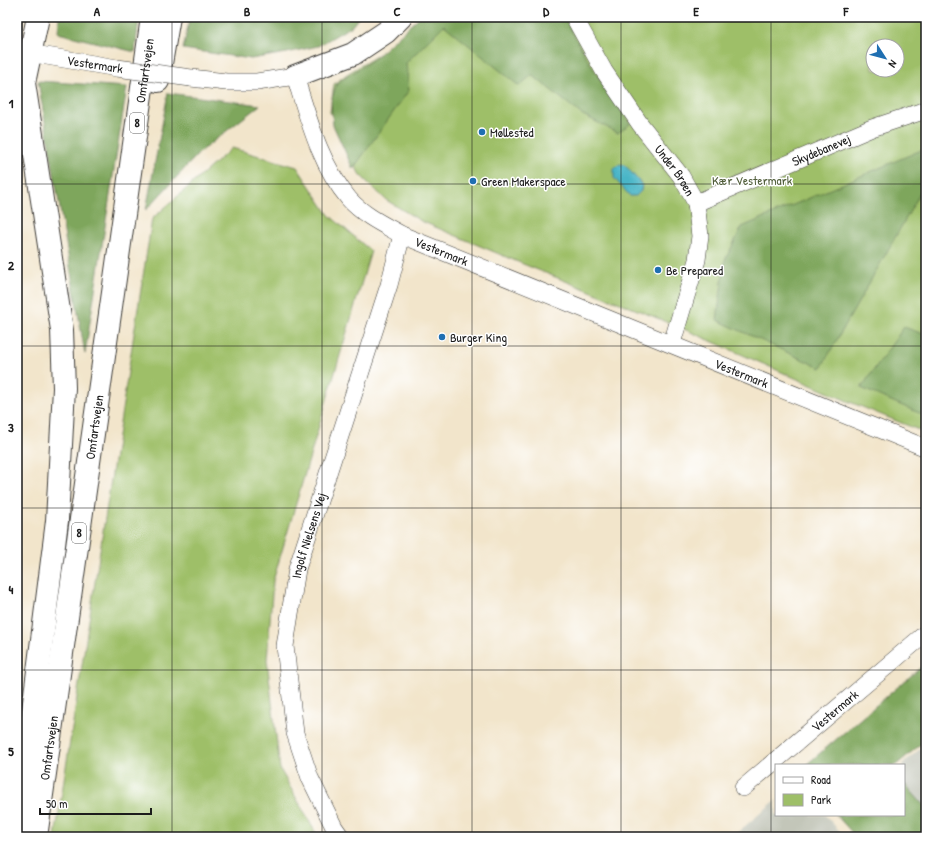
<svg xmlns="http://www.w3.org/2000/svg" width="943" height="854" viewBox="0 0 943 854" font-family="'Patrick Hand',sans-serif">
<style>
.industrial{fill:#c3c6b9}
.green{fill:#9ebf68;stroke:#5d6e42;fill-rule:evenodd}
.forest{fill:#7ea65c;stroke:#4d613c}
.water{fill:#49b5c7;stroke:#326872}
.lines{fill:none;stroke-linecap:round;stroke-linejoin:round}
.minor-casing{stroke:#3c3a36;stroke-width:18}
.highway-casing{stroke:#3c3a36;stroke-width:24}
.minor{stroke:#fff;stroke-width:17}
.highway{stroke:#fff;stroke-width:22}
.minor-bridge-casing{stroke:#3c3a36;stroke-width:18;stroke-linecap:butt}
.minor-bridge{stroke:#fff;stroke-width:17}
.grid{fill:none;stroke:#1c1c1c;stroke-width:1;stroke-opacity:0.55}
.poi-dot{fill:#1f6fb2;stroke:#fff;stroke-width:1.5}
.labels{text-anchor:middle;stroke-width:3;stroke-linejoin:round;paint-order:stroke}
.shield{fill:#fff;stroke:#606060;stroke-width:1}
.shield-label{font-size:12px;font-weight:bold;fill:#1c1c1c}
.street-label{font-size:13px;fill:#1c1c1c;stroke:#fff}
.poi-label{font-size:13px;fill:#1c1c1c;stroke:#fff;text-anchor:start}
.park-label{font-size:13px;fill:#505d3a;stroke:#fff}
.neatline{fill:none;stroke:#1c1c1c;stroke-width:1.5}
.grid-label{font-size:13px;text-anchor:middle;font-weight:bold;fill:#1c1c1c}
</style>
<rect width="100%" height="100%" fill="#fff"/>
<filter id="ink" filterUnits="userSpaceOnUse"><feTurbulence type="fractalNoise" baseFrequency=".025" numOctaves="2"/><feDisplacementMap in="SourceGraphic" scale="8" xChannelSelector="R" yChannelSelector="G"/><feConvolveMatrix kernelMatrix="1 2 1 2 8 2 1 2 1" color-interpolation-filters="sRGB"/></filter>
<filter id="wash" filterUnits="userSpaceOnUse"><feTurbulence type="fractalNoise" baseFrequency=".012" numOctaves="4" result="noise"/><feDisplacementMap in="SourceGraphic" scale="16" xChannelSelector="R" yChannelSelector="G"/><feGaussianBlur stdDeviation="0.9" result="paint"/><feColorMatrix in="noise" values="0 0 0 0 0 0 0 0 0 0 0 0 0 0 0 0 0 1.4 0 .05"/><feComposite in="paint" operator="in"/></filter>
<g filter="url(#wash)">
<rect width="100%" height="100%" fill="#f2e5cb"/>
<!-- industrial -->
<path class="industrial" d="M926 744V809L904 782V765H901Z
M776 800V815H825L845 837H732Z"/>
<!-- green -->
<path class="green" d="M425 17H926V433L845 400 677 326 518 262 421 221 386 200 360 175 346 150 330 112 334 84 347 74 399 42ZM873 46H897V70H873Z
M232 148 297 167 329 215 371 251 273 581 267 660 280 769 318 837H55L152 219Z"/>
<!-- forest -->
<path class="forest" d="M59 17H139L135 52 58 33Z
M190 17H359L352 26 318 46 287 53 251 59 183 49Z
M419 17H564L587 59 630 124 618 133 581 114 532 75 519 86 444 25 406 63 409 90 353 169 333 125 331 101 337 83 374 59Z
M38 81 127 87 85 354Z
M168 93 260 105 201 151 146 210Z
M926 148V183L821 368 717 320 725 260 742 227Z
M904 327 926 335V416L861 388Z
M926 663V740L896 765H806Z
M904 783 926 808V837H856L836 815H904Z"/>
<!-- water -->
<path class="water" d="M620 164 625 165 642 185 641 191 636 196H630L614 178V168Z"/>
</g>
<g filter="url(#ink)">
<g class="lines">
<defs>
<g id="minor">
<path id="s1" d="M574 17 604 71 640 124 681 176 696 203 700 236 697 260 672 343"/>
<path d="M17 51 117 68"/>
<path id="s2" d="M191 78 226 82H257L295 76C308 117 320 165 349 199 363 215 384 225 402 235L926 448"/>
<path id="s3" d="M696 203 872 128 926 110"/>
<path id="s4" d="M743 788 926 633"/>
<path id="s5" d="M341 837 334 827 310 778 295 733 285 646 297 569 389 285 402 235"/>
</g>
<g id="highway">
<path d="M295 76 353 54 386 32 401 17"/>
<path d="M158 81 169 17"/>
<path d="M17 837 57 521 64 388 62 330 24 83 38 17"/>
<path id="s6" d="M36 837 152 17"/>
</g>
</defs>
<!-- minor casing -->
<use href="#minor" class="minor-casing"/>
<!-- highway casing -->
<use href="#highway" class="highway-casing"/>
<!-- minor -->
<use href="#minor" class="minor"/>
<!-- highway -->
<use href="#highway" class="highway"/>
<defs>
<path id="minor-bridge" d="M117 68 191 78"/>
</defs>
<!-- minor-bridge casing -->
<use href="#minor-bridge" class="minor-bridge-casing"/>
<!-- minor-bridge -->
<use href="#minor-bridge" class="minor-bridge"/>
</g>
</g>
<!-- grid -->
<path class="grid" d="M172 17V837M322 17V837M472 17V837M621 17V837M771 17V837M17 184H926M17 346H926M17 508H926M17 670H926"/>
<!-- markers -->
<g class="poi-dot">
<circle cx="482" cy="132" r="4"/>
<circle cx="473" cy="181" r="4"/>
<circle cx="658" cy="270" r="4"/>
<circle cx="442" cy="337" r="4"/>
</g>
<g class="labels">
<!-- shield labels -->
<g class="shield">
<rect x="130" y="113" width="14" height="20" rx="3"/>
<rect x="72" y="523" width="14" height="20" rx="3"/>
</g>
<g class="shield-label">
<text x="137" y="127">8</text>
<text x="79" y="537">8</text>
</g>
<!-- street labels -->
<g class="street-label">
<text transform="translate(95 64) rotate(9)" y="5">Vestermark</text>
<text dy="5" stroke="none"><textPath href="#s6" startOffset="774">Omfartsvejen</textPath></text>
<text dy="5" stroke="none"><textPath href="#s3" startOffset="136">Skydebanevej</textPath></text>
<text dy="5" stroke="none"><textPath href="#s1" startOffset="184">Under Broen</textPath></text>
<text dy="5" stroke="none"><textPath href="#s2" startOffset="347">Vestermark</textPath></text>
<text dy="5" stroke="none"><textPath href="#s2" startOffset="671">Vestermark</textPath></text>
<text dy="5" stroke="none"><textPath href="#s6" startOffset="414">Omfartsvejen</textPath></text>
<text dy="5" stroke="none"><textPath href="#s5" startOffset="315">Ingolf Nielsens Vej</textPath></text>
<text dy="5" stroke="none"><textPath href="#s4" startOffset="120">Vestermark</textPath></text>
<text dy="5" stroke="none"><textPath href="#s6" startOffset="90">Omfartsvejen</textPath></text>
</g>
<!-- poi labels -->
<g class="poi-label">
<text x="490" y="137">Møllested</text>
<text x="481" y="186">Green Makerspace</text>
<text x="666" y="275">Be Prepared</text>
<text x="450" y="342">Burger King</text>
</g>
<!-- park labels -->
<g class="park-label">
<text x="752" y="185">Kær Vestermark</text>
</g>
</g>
<!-- margin -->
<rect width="943" height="854" fill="none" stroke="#fff" stroke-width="44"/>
<!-- legend -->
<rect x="775" y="764" width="130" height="52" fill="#ffffff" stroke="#a4a4a4"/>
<rect x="783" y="777" width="20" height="6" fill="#ffffff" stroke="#a4a4a4"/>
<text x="811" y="784" font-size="12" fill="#1c1c1c">Road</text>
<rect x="783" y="794" width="20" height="12" fill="#9ebf68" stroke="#a4a4a4"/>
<text x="811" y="804" font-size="12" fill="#1c1c1c">Park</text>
<!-- north arrow -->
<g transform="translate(885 58) rotate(126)"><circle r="19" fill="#ffffff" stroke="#a4a4a4"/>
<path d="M0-3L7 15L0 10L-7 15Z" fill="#1f6fb2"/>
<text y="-6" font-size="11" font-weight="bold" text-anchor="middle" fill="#1c1c1c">N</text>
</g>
<!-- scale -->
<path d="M40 808v6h111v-6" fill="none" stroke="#1c1c1c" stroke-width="2"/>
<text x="46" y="808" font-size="12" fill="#1c1c1c" stroke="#ffffff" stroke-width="3" paint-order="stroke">50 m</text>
<rect x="22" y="22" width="899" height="810" class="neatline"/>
<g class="grid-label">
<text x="97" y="16">A</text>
<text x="247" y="16">B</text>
<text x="397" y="16">C</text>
<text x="546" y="16">D</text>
<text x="696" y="16">E</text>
<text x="846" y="16">F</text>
<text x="11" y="108">1</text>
<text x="11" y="270">2</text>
<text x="11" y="432">3</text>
<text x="11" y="594">4</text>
<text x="11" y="756">5</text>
</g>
</svg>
